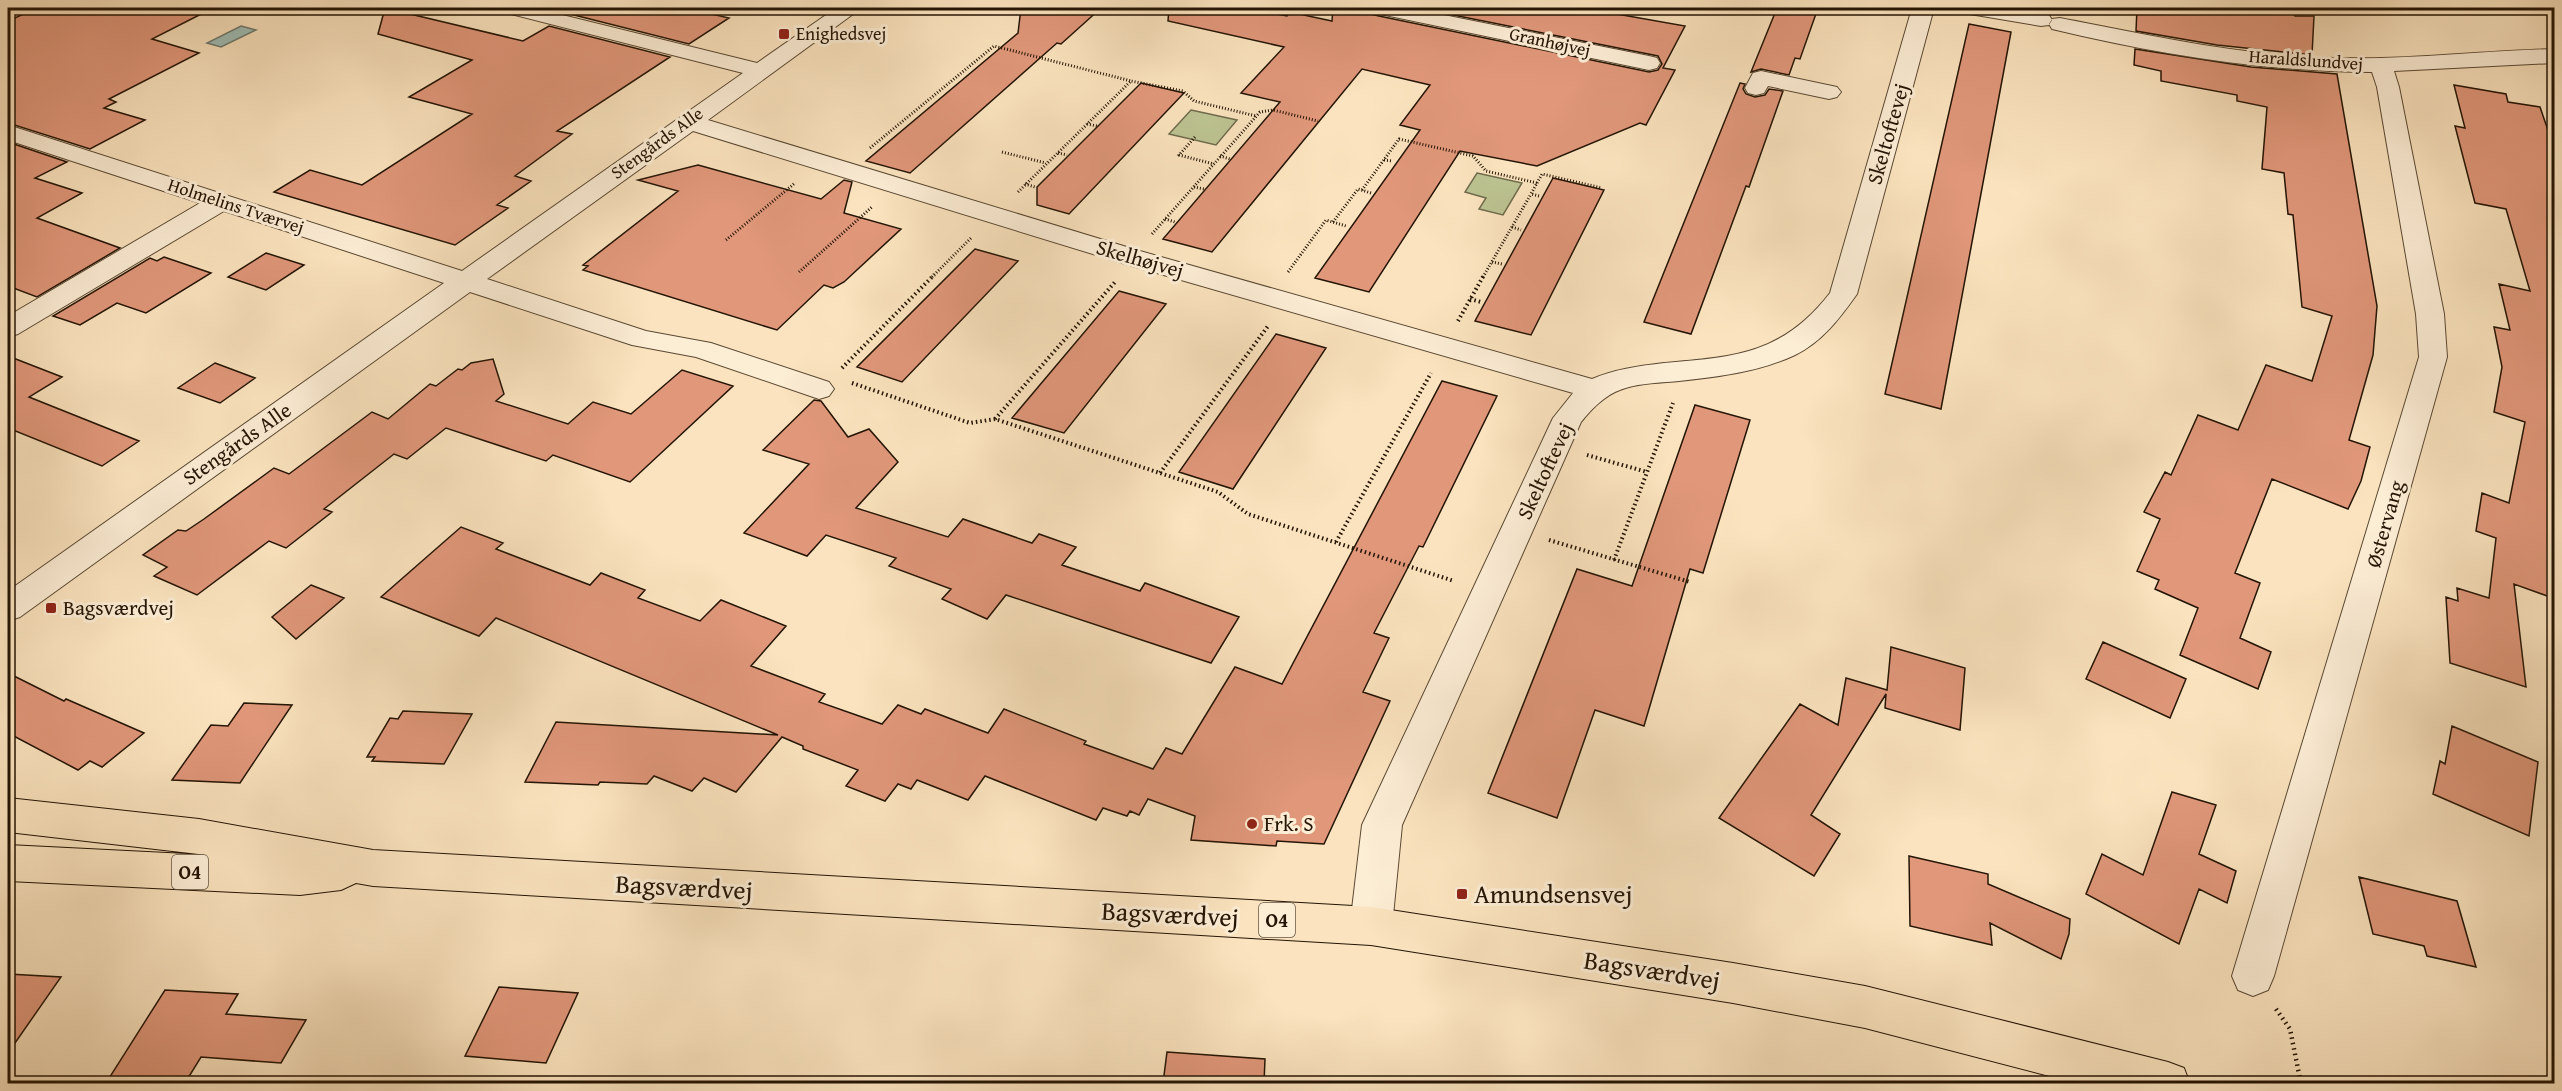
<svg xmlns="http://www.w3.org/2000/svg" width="2562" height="1091" viewBox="0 0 2562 1091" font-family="'Gentium Book Plus',serif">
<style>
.green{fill:#bdc493;stroke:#706c4c;stroke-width:1.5}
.water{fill:#9fbdb6;stroke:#6e796f;stroke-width:1.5}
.building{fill:#e0977a;stroke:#241404;stroke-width:1.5}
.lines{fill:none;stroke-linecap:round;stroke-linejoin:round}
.minor-casing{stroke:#5a4832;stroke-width:2}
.major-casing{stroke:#241404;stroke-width:2}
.path-far2{stroke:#241404;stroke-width:3;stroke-dasharray:1 2;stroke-linecap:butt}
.path-far1{stroke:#241404;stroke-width:4;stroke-dasharray:1.5 3;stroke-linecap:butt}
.path{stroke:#241404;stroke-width:4.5;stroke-dasharray:1.5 4;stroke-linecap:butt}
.minor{fill:#fcedd5;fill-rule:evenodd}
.major{fill:#fae3be;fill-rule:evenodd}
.poi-dot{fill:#8f2418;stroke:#fcedd5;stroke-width:2}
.labels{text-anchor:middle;stroke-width:6;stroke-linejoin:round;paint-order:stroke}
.far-poi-label{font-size:18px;fill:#241404;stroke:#fcedd5;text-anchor:start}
.far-street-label{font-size:18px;fill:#241404;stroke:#fcedd5}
.shield{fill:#fcedd5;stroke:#655543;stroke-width:1.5}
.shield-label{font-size:20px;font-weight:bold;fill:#241404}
.street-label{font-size:21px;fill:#241404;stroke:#fcedd5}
.poi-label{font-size:21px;fill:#241404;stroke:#fcedd5;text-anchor:start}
.near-street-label{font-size:26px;fill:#241404;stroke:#fcedd5}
.near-poi-label{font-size:26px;fill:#241404;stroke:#fcedd5;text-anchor:start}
</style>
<rect width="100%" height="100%" fill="#fae3be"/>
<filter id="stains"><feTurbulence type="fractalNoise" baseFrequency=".00333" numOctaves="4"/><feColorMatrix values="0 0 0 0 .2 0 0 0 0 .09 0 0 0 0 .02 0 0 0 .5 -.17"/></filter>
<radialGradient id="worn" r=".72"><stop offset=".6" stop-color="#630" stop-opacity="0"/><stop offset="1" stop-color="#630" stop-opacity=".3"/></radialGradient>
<!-- green -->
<path class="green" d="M1191 110 1237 120 1216 145 1169 134Z
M1477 173 1522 183 1503 215 1479 209 1486 198 1465 192Z"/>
<!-- water -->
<path class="water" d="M241 26 256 30 221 47 207 43Z"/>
<!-- building -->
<path class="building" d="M37 8H213L152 39 199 53 109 99 116 102 104 108 145 120 90 149 8 123V21Z
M385 8 523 41 549 26 670 57 557 131 572 134 515 176 531 181 497 205 508 208 455 245 274 192 310 170 362 185 472 114 409 97 472 60 378 34Z
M582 8H686L729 18 689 44 570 14Z
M1021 8H1101L1061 44 1057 43 910 173 866 161 1018 33Z
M1169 8H1244L1287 16 1290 12 1332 21 1333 8H1367L1371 14 1379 16 1649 72 1658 70 1662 64 1658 56 1418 8H1583L1685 26 1663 68 1675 70 1646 125 1640 123 1537 166 1460 151 1369 292 1315 278 1420 130 1400 125 1430 85 1362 69 1212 252 1163 239 1280 102 1241 93 1284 47 1168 21Z
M1777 8H1818L1800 59 1795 58 1789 75 1761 69 1751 72Z
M2137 8H2253L2290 10 2295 16H2314L2312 55 2217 45 2136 31Z
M1969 24 2011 32 1941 409 1885 394Z
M2135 49 2251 67 2337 74 2377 306 2373 355 2349 440 2370 447 2361 481 2348 509 2272 479 2235 573 2260 583 2240 638 2271 652 2258 689 2180 655 2198 608 2155 589 2159 580 2137 571 2160 519 2144 512 2165 472 2171 475 2198 415 2238 430 2266 365 2312 381 2332 316 2302 307 2293 215 2288 214 2284 173 2262 169 2267 107 2237 101V95L2161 81V71L2134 65Z
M1141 83 1184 93 1069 214 1037 205V187Z
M1740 83 1745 84 1743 89 1746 94 1755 97 1765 95 1769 89 1783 91 1749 187 1746 186 1691 334 1644 322Z
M2454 85 2506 94 2508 102 2540 107 2554 148V552L2550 597 2514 584 2526 687 2450 663 2446 597 2458 601 2457 588 2489 598 2496 538 2476 531 2482 493 2509 503 2525 422 2494 412 2502 367 2494 327 2510 330 2499 284 2530 291 2506 209 2475 203 2455 126 2465 128Z
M8 142 67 162 35 178 82 193 37 218 120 248 37 297 8 286Z
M698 165 821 199 844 180 852 182 844 213 901 229 844 282 833 288 824 285 777 330 583 270 588 266 583 265 678 191 638 180Z
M1553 178 1604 190 1531 335 1475 321Z
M975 249 1018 261 902 382 857 367Z
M266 253 304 265 266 290 228 277Z
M164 257 211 273 146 313 117 303 80 325 53 316 150 258 157 261Z
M1119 291 1166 304 1064 433 1012 418Z
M1276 334 1326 348 1233 489 1179 472Z
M8 356 62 377 29 397 139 441 102 466 8 428Z
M493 359 504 394 496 401 568 424 593 402 631 414 682 370 733 386 630 482 553 455 546 461 446 428 407 459 394 454 324 509 332 512 286 548 269 541 197 595 154 576 167 567 143 555 178 530 186 531 204 519 274 468 289 474 372 412 388 419 430 384 436 386 458 369 462 370 471 363Z
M215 363 255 378 220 403 178 388Z
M1442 381 1497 396 1423 547 1419 546 1374 633 1389 638 1363 692 1390 701 1324 844 1277 841 1276 846 1191 840 1195 816 1148 799 1139 815 1130 811 1127 816 1103 808 1096 820 985 776 968 800 917 780 911 789 898 784 885 801 846 786 858 770 803 749V746L782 737 736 792 704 778 692 791 654 776 647 784 600 782 598 785 525 782 556 722 778 735 496 618 479 636 381 597 461 527 503 543 496 549 590 585 601 573 645 590 638 598 700 621 721 600 786 626 751 666 825 694 819 702 882 724 898 705 921 714 925 709 988 733 1004 709 1086 741 1084 744 1153 769 1166 748 1182 754 1235 667 1282 684Z
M814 400 821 401 848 437 869 429 898 462 856 508 948 537 963 519 1032 543 1039 534 1076 547 1062 565 1140 591 1145 583 1239 617 1211 663 1006 595 987 619 942 599 951 589 889 566 896 558 826 535 807 556 744 533 809 464 763 450Z
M1695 405 1750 420 1703 573 1690 569 1644 726 1595 710 1557 818 1488 793 1577 569 1632 586Z
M311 585 344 598 296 639 272 617Z
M2103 642 2186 679 2170 718 2086 679Z
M1891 647 1965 668 1960 730 1885 708 1886 694 1811 815 1840 834 1814 876 1719 818 1800 704 1838 725 1846 678 1887 690Z
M8 673 64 701 66 699 144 733 102 767 90 761 78 770 8 733Z
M244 703 292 705 240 783 172 780 211 725 228 726Z
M403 711 472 714 444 764 372 761 375 757H367L390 718 398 719Z
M2452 726 2538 762 2529 836 2433 794 2440 761 2445 764Z
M2172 792 2216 805 2199 854 2236 871 2227 903 2199 889 2179 944 2086 894 2102 854 2143 875Z
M1909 856 1988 874V884L2070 919 2069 934 2061 959 1990 923 1992 945 1910 926Z
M2359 877 2457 901 2476 967 2427 956 2424 946 2373 934Z
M8 974 61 977 8 1053Z
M499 987 578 993 546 1063 465 1056Z
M165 990 238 994 226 1014 306 1020 281 1063 201 1057 185 1083H106Z
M1167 1052 1265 1059 1264 1083H1163Z"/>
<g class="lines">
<defs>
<path id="minor" d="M499 8H534L757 63 836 8H859L856 12 708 120 1140 251 1592 379C1615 369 1639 366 1664 363 1735 357 1783 354 1830 293L1912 8H1934L1857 294C1840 318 1822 342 1795 355 1759 372 1718 377 1679 381 1658 383 1634 383 1615 392 1601 399 1591 410 1581 422L1402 825 1392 926 1386 939 1371 945 1356 939 1350 926 1362 825 1553 418 1573 393 1122 263 693 131 487 279 646 331 711 343 829 382 834 389 829 396 819 399 696 357 632 345 470 292 20 617 8 621V591L444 283 224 211 18 334 8 337V316L200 203 8 140V125L462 271 743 73 503 12Z
M1369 8H1409L1649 56 1657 58 1660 63 1657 68 1649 70 1380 14 1373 12Z
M1959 8H2005L2049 15 2052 20 2049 25 2041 26 1970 14 1963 12Z
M2060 18C2143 34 2227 53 2313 57 2394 62 2474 51 2554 49V63L2394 71 2399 87 2444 314 2447 357 2274 976 2268 990 2253 996 2238 990 2232 976 2419 357 2416 314 2377 87 2372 72C2265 72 2156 54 2052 29L2049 24 2052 19Z
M1761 71 1837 87 1841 92 1837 97 1829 99 1768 86 1764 93 1756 95 1748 93 1745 88 1753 73Z"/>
<path id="major" d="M8 798 199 819 373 850 1371 907 1733 963 1865 986 2168 1062 2184 1068 2190 1084H2080L1865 1028 1733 1003 1371 945 373 886 356 883 341 890 300 895 8 881V845L207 855 8 832Z"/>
</defs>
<!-- minor casing -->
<use href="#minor" class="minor-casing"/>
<!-- major casing -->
<use href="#major" class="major-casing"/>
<!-- path-far2 -->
<path class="path-far2" d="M1087 124 1097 126
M1195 137 1179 155 1214 164
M870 148 994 46 1131 81
M1002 152 1046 163
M1058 153 1067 155
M1220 156 1230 159
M1384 160 1392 161
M1537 183 1542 174 1602 188
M1025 184 1035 187
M1194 187 1204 189
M1362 190 1399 139 1473 156 1486 171 1537 183 1531 194 1539 196
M1018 192 1131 81 1183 91 1194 101 1256 116
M1165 219 1175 222
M1333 222 1358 189 1371 193
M1512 227 1521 230
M1152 234 1260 112 1273 110 1318 121
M726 240 795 183
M1492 262 1502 264
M799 272 872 207
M1288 272 1326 220 1346 226
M932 277 972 237
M1483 277 1531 194"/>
<!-- path-far1 -->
<path class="path-far1" d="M1470 299 1481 302
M1458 321 1484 275
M842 368 934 275
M852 383 970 423 995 419 1218 492 1248 514 1454 581
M995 419 1115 282
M1587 455 1647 472
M1160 473 1268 326
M1549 540 1690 582
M1336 542 1431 373
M1614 560 1673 403"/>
<!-- path -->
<path class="path" d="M2276 1009 2290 1029 2301 1084"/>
<!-- minor -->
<use href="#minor" class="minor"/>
<!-- major -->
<use href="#major" class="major"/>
</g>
<!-- markers -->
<g class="poi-dot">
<rect x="778" y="28" width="12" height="12" rx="3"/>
<rect x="45" y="602" width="12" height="12" rx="3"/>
<circle cx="1252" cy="824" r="6"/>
<rect x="1456" y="888" width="12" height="12" rx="3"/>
</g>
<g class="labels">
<!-- far-poi labels -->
<g class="far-poi-label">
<text x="796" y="40">Enighedsvej</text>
</g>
<!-- far-street labels -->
<g class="far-street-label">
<text transform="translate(1550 42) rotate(12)" y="6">Granhøjvej</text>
<text transform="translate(2306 60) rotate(4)" y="6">Haraldslundvej</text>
<text transform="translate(657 143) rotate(-36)" y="6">Stengårds Alle</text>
<text transform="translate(236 206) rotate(18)" y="6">Holmelins Tværvej</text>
</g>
<!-- shield labels -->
<g class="shield">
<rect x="172" y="855" width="36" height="34" rx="4.5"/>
<rect x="1259" y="903" width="36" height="34" rx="4.5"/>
</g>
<g class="shield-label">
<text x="190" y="879">O4</text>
<text x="1277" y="927">O4</text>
</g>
<!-- street labels -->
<g class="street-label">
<text transform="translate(1888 134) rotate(-74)" y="7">Skeltoftevej</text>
<text transform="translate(1140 259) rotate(16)" y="7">Skelhøjvej</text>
<text transform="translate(237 444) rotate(-35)" y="7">Stengårds Alle</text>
<text transform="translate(1545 471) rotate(-65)" y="7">Skeltoftevej</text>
<text transform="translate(2385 524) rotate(-74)" y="7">Østervang</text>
</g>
<!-- poi labels -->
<g class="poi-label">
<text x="63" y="615">Bagsværdvej</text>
<text x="1264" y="831">Frk. S</text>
</g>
<!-- near-street labels -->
<g class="near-street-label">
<text transform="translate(684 887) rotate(3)" y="9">Bagsværdvej</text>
<text transform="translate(1170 914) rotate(3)" y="9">Bagsværdvej</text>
<text transform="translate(1652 970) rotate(9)" y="9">Bagsværdvej</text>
</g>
<!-- near-poi labels -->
<g class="near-poi-label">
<text x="1474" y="903">Amundsensvej</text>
</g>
</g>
<!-- margin -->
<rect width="2562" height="1091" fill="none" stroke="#fae3be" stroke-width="30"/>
<rect x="9" y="9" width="2544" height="1073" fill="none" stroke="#241404" stroke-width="3"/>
<rect x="15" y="15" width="2532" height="1061" fill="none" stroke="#241404" stroke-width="1.5"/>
<rect width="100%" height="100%" filter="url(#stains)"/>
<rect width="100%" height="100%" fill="url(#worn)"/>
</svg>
